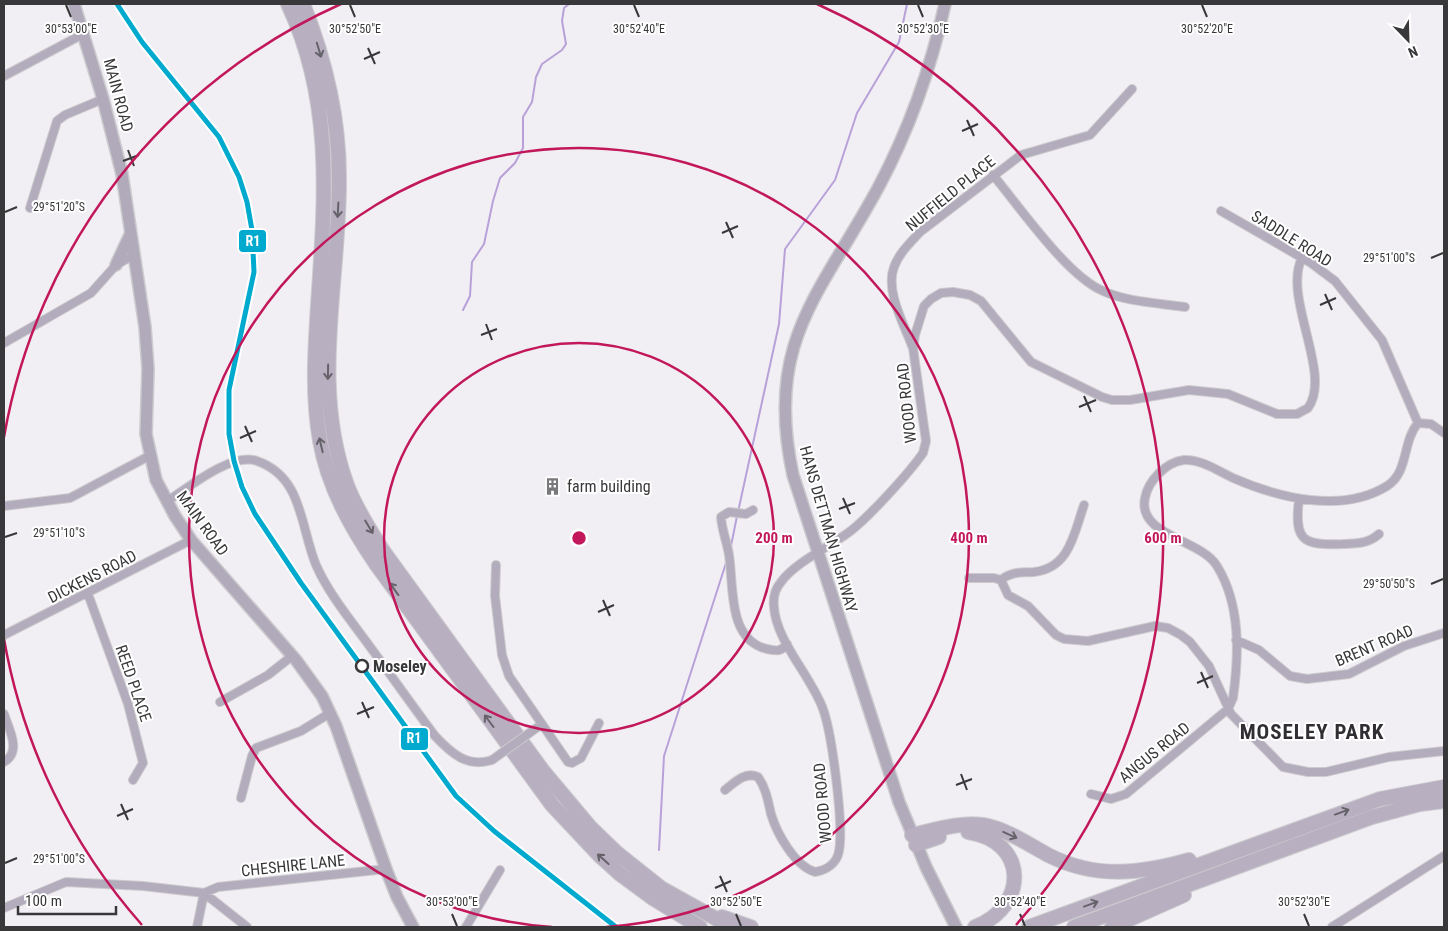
<svg xmlns="http://www.w3.org/2000/svg" width="1448" height="931" viewBox="0 0 1448 931" font-family="'Roboto Condensed',sans-serif">
<style>
.lines{fill:none;stroke-linecap:round;stroke-linejoin:round}
.stream{stroke:#b8a1d8;stroke-width:2}
.street-casing{stroke:#cccbce;stroke-width:10}
.secondary-casing{stroke:#cccbce;stroke-width:14}
.highway-casing{stroke:#cccbce;stroke-width:16}
.street{stroke:#b2acbc;stroke-width:8}
.secondary{stroke:#b1aabb;stroke-width:11}
.highway{stroke:#b8afc1;stroke-width:14}
.street-bridge-casing{stroke:#cccbce;stroke-width:10;stroke-linecap:butt}
.street-bridge{stroke:#b2acbc;stroke-width:8}
.rail-1-casing{stroke:#fff;stroke-width:9}
.rail-1{stroke:#00a9ce;stroke-width:5}
.oneway{stroke:#656269}
.ticks{fill:none;stroke:#38383a;stroke-width:2}
.ring{fill:none;stroke:#c2185b;stroke-width:2.5}
.stop-dot{fill:#fff;stroke:#38383a;stroke-width:2.5}
.labels{text-anchor:middle;stroke-width:4;stroke-linejoin:round;paint-order:stroke}
.street-label{font-size:16px;fill:#38383a;stroke:#fff}
.poi-label{font-size:16px;fill:#38383a;stroke:#fff;text-anchor:start}
.stop-label{font-size:16px;font-weight:bold;fill:#38383a;stroke:#fff;text-anchor:start}
.district-label{font-size:21px;font-weight:bold;letter-spacing:1px;fill:#302e33;stroke:#fff}
.ticks-label{font-size:12px;text-anchor:middle;fill:#38383a;stroke:#fff;stroke-width:4;stroke-linejoin:round;paint-order:stroke}
.centre{fill:#c2185b;stroke:#fff;stroke-width:2.5}
.ring-label{font-size:15px;text-anchor:middle;font-weight:bold;fill:#c2185b;stroke:#fff;stroke-width:4;stroke-linejoin:round;paint-order:stroke}
.line-badge{stroke:#fff;stroke-width:2}
.badge-label{font-size:14px;text-anchor:middle;font-weight:bold;fill:#fff}
</style>
<rect width="100%" height="100%" fill="#f1eff4"/>
<g class="lines">
<!-- stream -->
<path class="stream" d="M463 310 470 296 472 262 484 244 493 201 500 178 515 163 523 148V117L532 102 536 77 542 64 562 50 566 44 562 21 564 8 569 4
M738 512 779 324 785 249 835 180 857 113 899 42 907 4
M731 546 737 516
M659 850 664 756 726 563"/>
<defs>
<path id="street" d="M4 76 85 33
M993 175C1019 206 1067 276 1103 291 1127 302 1158 303 1185 307
M30 208 57 121 65 115 103 99
M1221 211 1311 263 1335 281 1382 340 1418 423
M4 343 91 293 116 265 134 255
M912 346C904 324 885 291 894 267 899 253 911 242 920 232L1021 155 1090 135 1132 89
M1299 499C1294 540 1302 546 1343 544 1357 543 1368 544 1379 534
M166 502C188 488 231 452 257 461 303 477 300 526 316 565 329 594 349 618 368 644 390 674 412 705 435 736 451 753 467 768 492 760
M4 506 70 498 149 456
M753 510 746 514 729 512 721 517C722 531 727 542 729 555 734 585 727 640 767 649 776 651 781 652 787 644
M496 565 495 596 502 655 509 676 568 762 572 763 581 758 599 723
M969 578H994L1001 580
M1001 580 1008 595 1028 606 1056 635 1064 639 1088 641 1155 626 1168 628 1181 635 1190 642 1209 666 1231 714 1283 767 1308 772H1326L1389 757 1444 751
M1001 580C1012 571 1021 573 1034 572 1070 568 1074 533 1084 505
M88 594 128 704 143 763 133 780
M4 635 191 540
M1236 640 1259 650 1290 676 1307 679 1349 674 1404 646 1444 633
M220 702 268 675 292 656
M4 714C9 729 22 752 4 762
M528 734 542 724
M725 790C734 783 745 771 758 777 766 788 768 801 771 814 777 834 795 866 815 872 827 870 837 863 839 851 844 825 832 734 823 709 811 676 776 641 774 607 773 598 775 589 781 582 794 564 826 548 845 535 865 522 909 473 923 453L926 441 913 348 915 335 924 306 931 299 941 293 953 292 970 295 981 301 1031 362 1102 397 1112 400H1130L1189 390 1228 394 1277 414H1297L1308 408C1333 374 1282 297 1302 258
M1091 794 1111 799 1126 794 1228 709 1233 698C1239 655 1241 605 1217 566 1201 539 1137 536 1145 498 1148 481 1166 462 1184 460 1201 459 1218 471 1233 478 1279 498 1342 514 1387 486 1409 472 1402 442 1418 423L1431 424 1444 433
M241 798 252 756 256 748 301 731 330 713
M4 908 66 882 143 886 204 893 247 927
M197 927 204 893 218 887 386 869
M466 927 500 870
M1332 927 1444 856"/>
<path id="secondary" d="M74 4 103 99 122 174 145 327 148 369 146 434 156 480 175 516 191 540 296 660 322 696 336 726 386 869 397 897 413 927
M945 4C931 68 909 130 878 188 820 295 764 342 793 475L899 802 926 867 956 927
M116 265 130 235"/>
<path id="highway" d="M288 4C334 101 325 201 318 305 315 350 312 396 320 441 328 486 350 526 376 564L552 805 599 855 620 874 654 899 700 927
M303 4C325 59 339 117 339 177 340 280 310 385 347 485 355 507 369 528 381 548L543 771 590 827 617 853 661 888 731 927
M968 832C1028 841 1029 906 975 927
M912 835C935 830 959 822 983 825 1006 829 1028 844 1048 855 1095 879 1140 874 1189 860
M916 845 939 837
M722 917 751 927
M1029 927 1380 799 1444 787
M1074 927 1372 817 1420 804 1444 801
M1112 927 1184 895"/>
</defs>
<!-- street casing -->
<use href="#street" class="street-casing"/>
<!-- secondary casing -->
<use href="#secondary" class="secondary-casing"/>
<!-- highway casing -->
<use href="#highway" class="highway-casing"/>
<!-- street -->
<use href="#street" class="street"/>
<!-- secondary -->
<use href="#secondary" class="secondary"/>
<!-- highway -->
<use href="#highway" class="highway"/>
<defs>
<path id="street-bridge" d="M492 760 528 734"/>
</defs>
<!-- street-bridge casing -->
<use href="#street-bridge" class="street-bridge-casing"/>
<!-- street-bridge -->
<use href="#street-bridge" class="street-bridge"/>
<defs>
<path id="rail-1" d="M117 4 142 42 219 137 239 177 247 202 252 230 254 272 229 390V434L234 461 242 487 255 514 301 583 456 796 494 831 616 927"/>
</defs>
<!-- rail-1 casing -->
<use href="#rail-1" class="rail-1-casing"/>
<!-- rail-1 -->
<use href="#rail-1" class="rail-1"/>
</g>
<!-- one-way arrows -->
<defs><path id="oneway-shaft" d="M-6 0H5M1.5-3L5.5 0L1.5 3" fill="none" stroke-width="1.6" stroke-linecap="round" stroke-linejoin="round" transform="scale(1.25)"/></defs>
<g class="oneway">
<use href="#oneway-shaft" transform="translate(319 50) rotate(73)"/>
<use href="#oneway-shaft" transform="translate(338 210) rotate(93)"/>
<use href="#oneway-shaft" transform="translate(328 372) rotate(91)"/>
<use href="#oneway-shaft" transform="translate(321 445) rotate(-103)"/>
<use href="#oneway-shaft" transform="translate(369 527) rotate(59)"/>
<use href="#oneway-shaft" transform="translate(394 589) rotate(-126)"/>
<use href="#oneway-shaft" transform="translate(489 721) rotate(-127)"/>
<use href="#oneway-shaft" transform="translate(1342 812) rotate(-20)"/>
<use href="#oneway-shaft" transform="translate(1010 835) rotate(24)"/>
<use href="#oneway-shaft" transform="translate(603 859) rotate(-138)"/>
<use href="#oneway-shaft" transform="translate(1091 904) rotate(-20)"/>
</g>
<!-- ticks -->
<path class="ticks" d="M66 5 71 17M350 5 355 17M634 5 639 17M918 5 923 17M1202 5 1207 17M368 48 375 64M364 59 380 52M967 120 974 136M962 131 978 124M128 150 134 166M123 161 139 155M5 212 17 207M726 222 733 238M722 233 738 226M1431 258 1443 253M1325 294 1332 310M1320 305 1336 298M486 324 492 340M481 335 497 329M1084 396 1091 412M1079 407 1096 400M245 426 252 442M240 438 256 431M843 498 850 514M839 509 855 503M5 537 17 533M1431 584 1443 579M603 600 610 616M598 612 614 605M1201 672 1208 688M1197 683 1213 676M362 702 369 718M357 714 374 707M961 774 967 790M956 785 972 779M121 804 128 820M117 816 133 809M5 863 17 858M720 876 727 892M715 888 731 881M452 914 457 926M736 914 741 926M1020 914 1025 926M1304 914 1309 926"/>
<!-- distance rings -->
<g class="ring">
<circle cx="579" cy="538" r="195"/>
<path d="M552 927A390 390 0 1 1 606 927"/>
<path d="M142 925A584 584 0 0 1 4 639M4 437A584 584 0 0 1 341 4M817 4A584 584 0 0 1 1016 925"/>
</g>
<!-- icons -->
<defs>
<symbol id="building-bare" viewBox="-9 -9 18 18"><path d="M-4-6H4V6H1V3H-1V6H-4ZM-2.5-4.3h1.7v1.8h-1.7ZM.8-4.3h1.7v1.8H.8ZM-2.5-1h1.7V.8h-1.7ZM.8-1h1.7V.8H.8Z" fill="#79787b" stroke="#fff" stroke-width="2.5" paint-order="stroke"/></symbol>
</defs>
<g fill-rule="evenodd">
<use href="#building-bare" x="540" y="474" width="25" height="25"/>
</g>
<!-- markers -->
<circle class="stop-dot" cx="362" cy="666" r="6"/>
<g class="labels">
<!-- street labels -->
<g class="street-label">
<text transform="translate(119 95) rotate(75)" y="6">MAIN ROAD</text>
<text transform="translate(950 193) rotate(-39)" y="6">NUFFIELD PLACE</text>
<text transform="translate(1292 238) rotate(32)" y="6">SADDLE ROAD</text>
<text transform="translate(906 403) rotate(-96)" y="6">WOOD ROAD</text>
<text transform="translate(203 523) rotate(54)" y="6">MAIN ROAD</text>
<text transform="translate(829 529) rotate(74)" y="6">HANS DETTMAN HIGHWAY</text>
<text transform="translate(92 576) rotate(-27)" y="6">DICKENS ROAD</text>
<text transform="translate(1374 645) rotate(-23)" y="6">BRENT ROAD</text>
<text transform="translate(134 683) rotate(71)" y="6">REED PLACE</text>
<text transform="translate(1154 752) rotate(-39)" y="6">ANGUS ROAD</text>
<text transform="translate(822 803) rotate(-95)" y="6">WOOD ROAD</text>
<text transform="translate(293 865) rotate(-6)" y="6">CHESHIRE LANE</text>
</g>
<!-- poi labels -->
<g class="poi-label">
<text x="567" y="492">farm building</text>
</g>
<!-- stop labels -->
<g class="stop-label">
<text x="373" y="672">Moseley</text>
</g>
<!-- district labels -->
<g class="district-label">
<text x="1312" y="739">MOSELEY PARK</text>
</g>
</g>
<g class="ticks-label">
<text x="71" y="33">30°53'00"E</text>
<text x="355" y="33">30°52'50"E</text>
<text x="639" y="33">30°52'40"E</text>
<text x="923" y="33">30°52'30"E</text>
<text x="1207" y="33">30°52'20"E</text>
<text x="59" y="211">29°51'20"S</text>
<text x="1389" y="262">29°51'00"S</text>
<text x="59" y="537">29°51'10"S</text>
<text x="1389" y="588">29°50'50"S</text>
<text x="59" y="863">29°51'00"S</text>
<text x="452" y="906">30°53'00"E</text>
<text x="736" y="906">30°52'50"E</text>
<text x="1020" y="906">30°52'40"E</text>
<text x="1304" y="906">30°52'30"E</text>
</g>
<circle cx="579" cy="538" r="8" class="centre"/>
<g class="ring-label">
<text x="774" y="543">200 m</text>
<text x="969" y="543">400 m</text>
<text x="1163" y="543">600 m</text>
</g>
<g class="line-badge">
<rect x="238" y="229" width="29" height="24" rx="5" fill="#00a9ce"/>
<rect x="400" y="727" width="29" height="24" rx="5" fill="#00a9ce"/>
</g>
<g class="badge-label">
<text x="253" y="246">R1</text>
<text x="414" y="743">R1</text>
</g>
<!-- border -->
<rect width="1448" height="931" fill="none" stroke="#38383a" stroke-width="10"/>
<!-- north arrow -->
<g transform="translate(1408 40) rotate(157)" stroke="#ffffff" stroke-width="4" paint-order="stroke">
<path d="M0-4L9 19L0 12L-9 19Z" fill="#38383a"/>
<text y="-8" font-size="14" font-weight="bold" text-anchor="middle" fill="#38383a">N</text>
</g>
<!-- scale -->
<path d="M18 906v8h98v-8" fill="none" stroke="#38383a" stroke-width="2.5"/>
<text x="25" y="906" font-size="15" fill="#38383a" stroke="#ffffff" stroke-width="4" paint-order="stroke">100 m</text>
</svg>
